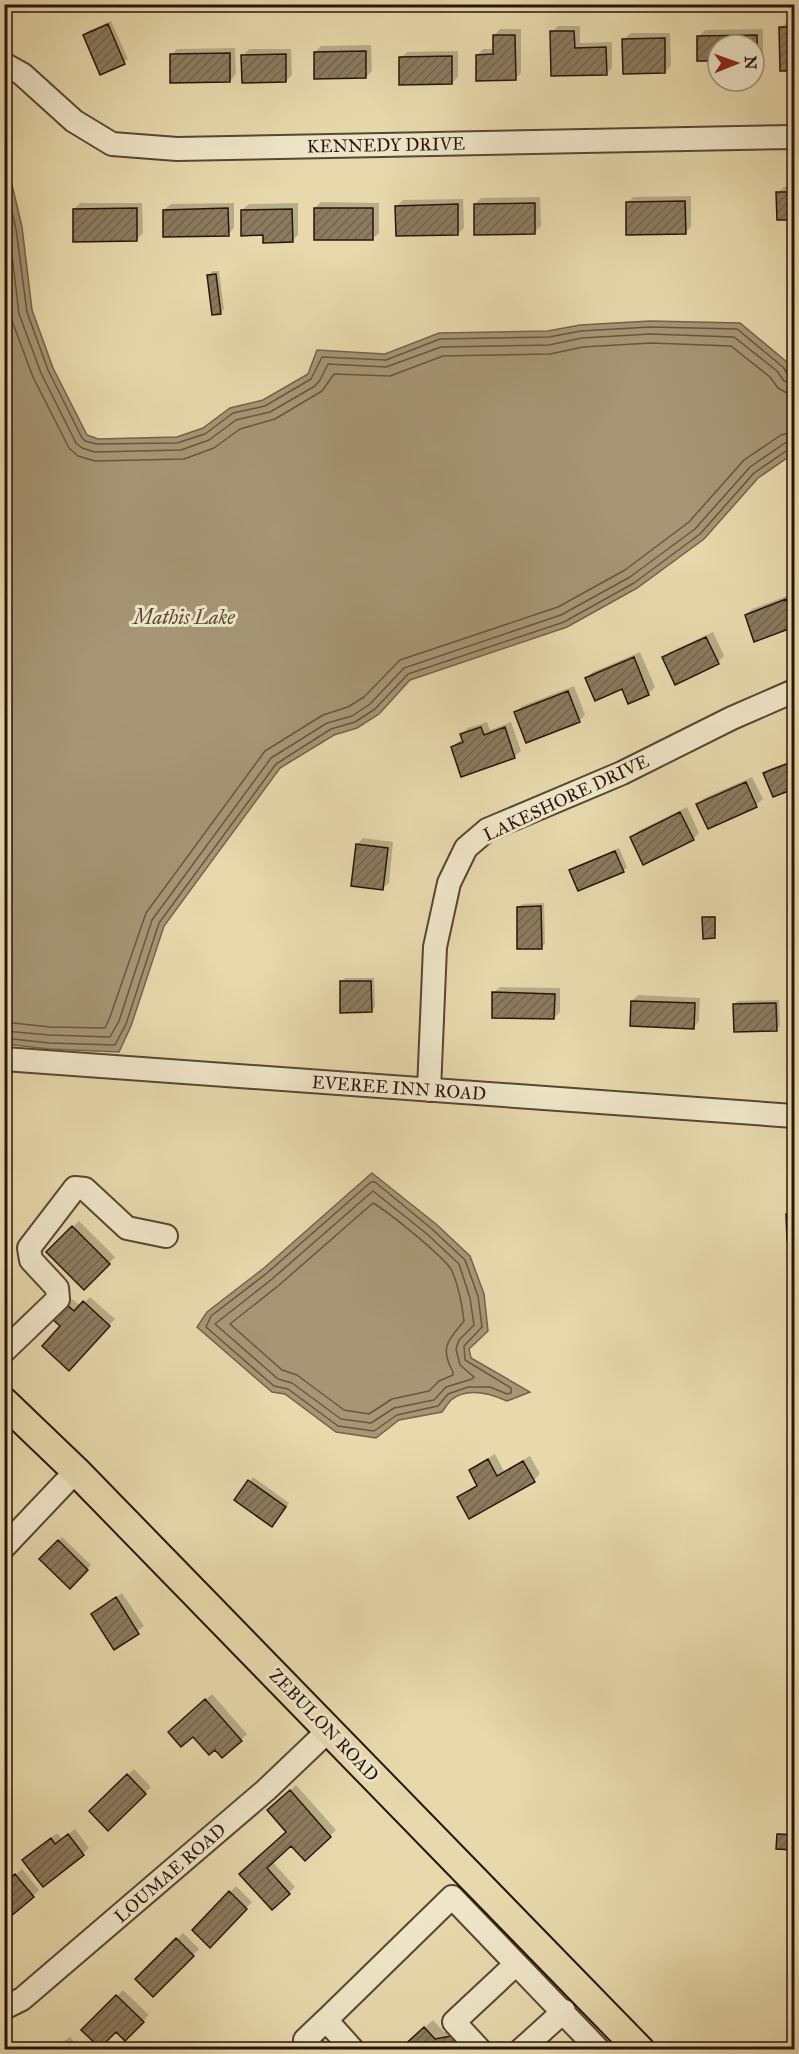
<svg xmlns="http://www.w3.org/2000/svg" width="799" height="2054" viewBox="0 0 799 2054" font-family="'IM FELL Great Primer',serif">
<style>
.water{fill:#a69675;stroke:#74624b;stroke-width:1.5}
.shadow{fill:#0003}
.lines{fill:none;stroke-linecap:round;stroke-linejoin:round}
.shore{stroke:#675640;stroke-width:1.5}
.building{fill:url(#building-hatch);stroke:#28150b;stroke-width:1.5}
.minor-casing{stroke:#584633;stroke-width:26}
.major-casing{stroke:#28150b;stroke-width:32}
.minor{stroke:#efe6c9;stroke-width:22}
.major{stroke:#e7d9ac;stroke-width:28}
.labels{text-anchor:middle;stroke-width:6;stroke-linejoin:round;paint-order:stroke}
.street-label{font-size:18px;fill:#28150b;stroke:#efe6c9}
.water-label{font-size:20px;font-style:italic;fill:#5a4935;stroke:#efe6c9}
</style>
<defs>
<pattern id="building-hatch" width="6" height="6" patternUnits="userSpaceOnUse" patternTransform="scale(1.5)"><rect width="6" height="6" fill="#8b7b5f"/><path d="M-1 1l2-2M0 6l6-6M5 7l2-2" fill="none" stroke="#72644d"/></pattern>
</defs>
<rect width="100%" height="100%" fill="#e7d9ac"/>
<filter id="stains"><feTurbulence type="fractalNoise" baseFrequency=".00333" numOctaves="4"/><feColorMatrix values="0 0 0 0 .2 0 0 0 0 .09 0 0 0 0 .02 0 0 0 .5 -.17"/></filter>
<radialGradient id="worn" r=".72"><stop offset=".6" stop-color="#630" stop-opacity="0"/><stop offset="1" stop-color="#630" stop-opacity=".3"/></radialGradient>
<!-- water -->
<path class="water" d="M4 160 8 168 22 227 32 310 53 368 87 435 98 439 177 437 203 428 230 408 263 400 308 374 317 350 385 354 439 333 548 331 580 325 650 321 740 323 788 363 794 376V453L758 478 704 539 637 588 567 627 410 680 379 714 357 728 334 735 280 768 164 926 131 1026 119 1052 49 1049 5 1044Z
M372 1173 436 1224 470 1256 484 1294 488 1331 469 1349 471 1358 530 1392 507 1401C491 1394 467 1387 451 1400 448 1403 445 1408 442 1412L399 1420 376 1438 336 1432 285 1394 272 1392 197 1327 207 1312 264 1268Z"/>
<!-- shadow -->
<path class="shadow" d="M111 21 128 59 124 62 85 35 88 31Z
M787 22H794V69L781 70V28Z
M558 26H580V43L612 42V68L606 74 552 32Z
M500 29H521V73L515 79 477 55 483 49H494V36Z
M763 29V63L757 69H754V45L699 36 705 30Z
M630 33H670L671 66 665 72 624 40Z
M371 45 372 71 366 77 315 52 321 46Z
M235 48 236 74 230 81 171 55 177 49Z
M249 49H291L292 75 286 81 243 56Z
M458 51V77L452 83 401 58 407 52Z
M794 186V218L778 219V193L784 187Z
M691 196V227L685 233 627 203 633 197Z
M540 197 541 226 535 232 475 204 481 198Z
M463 199 464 228 458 234 397 206 403 200Z
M321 202 379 203V233L372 239 315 208Z
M80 203H142L143 233 137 239 74 209Z
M234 203V228L228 234 164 210 171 204Z
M298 203V235L292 241 265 234 242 210 249 204Z
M213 271H219L224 309 220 313 209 275Z
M792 594 794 601V625L755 640 746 615 752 609Z
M713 632 724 656 718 662 664 658 670 652Z
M640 652 655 687 649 693 629 702 623 687 586 678 593 672Z
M574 686 585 715 579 721 516 712 522 706Z
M487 722 490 730 511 722 521 751 514 757 452 747 459 741 464 739 462 734 468 728Z
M794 760V787L774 795 765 773 769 769Z
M752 777 763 799 756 805 708 827 698 804 704 798Z
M687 807 699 833 693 839 632 837 638 831Z
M363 838 393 842 389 883 382 889 357 845Z
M619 848 627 867 623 871H571L575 867Z
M544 903 545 944 541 947 518 907 522 904Z
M705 916H716L715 937 704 918Z
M345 978H374L375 1007 371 1011 341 982Z
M500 987 560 988V1012L554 1018 493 993Z
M638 995 700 998 699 1021 693 1028 632 1001Z
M779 1000 780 1026 776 1030 735 1004 738 1001Z
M791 1211H794V1238H788V1215Z
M79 1221 115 1257 84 1288 48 1252Z
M90 1297 115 1319 75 1363 62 1326 54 1318 72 1299 81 1306Z
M495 1454 504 1471 530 1456 540 1474 534 1480 459 1498 478 1484 471 1471 477 1465Z
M253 1477 289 1503 276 1522 236 1499Z
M62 1537 91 1565 70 1587 42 1559Z
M122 1593 144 1626 115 1648 93 1614Z
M212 1694 247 1734 241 1740 215 1748 176 1726Z
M134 1769 151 1787 108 1829 91 1811Z
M296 1785 336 1830 330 1836 292 1844 272 1861 295 1887 289 1893 247 1868 288 1832 275 1805Z
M75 1829 89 1848 83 1854 24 1860 57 1833 62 1839Z
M780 1833 794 1834V1848L777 1847Z
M22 1869 39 1890 33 1896 4 1884Z
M236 1886 252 1902 210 1946 194 1930Z
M183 1933 199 1949 153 1995 137 1979Z
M123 1990 149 2015 125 2039 116 2030H83Z
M433 2020 444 2032 460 2028 466 2050H400Z
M70 2037 80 2050H52Z"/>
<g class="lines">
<!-- shore -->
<path class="shore" d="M4 179 16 229 27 312 48 370 82 438 85 441 96 444 177 443 205 434 233 413 265 406 311 379 322 357 386 360 440 339 549 337 581 331 650 327 737 329 783 367 788 375 794 377
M4 212 9 230 19 314 41 373 76 443 82 448 95 452 181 450 209 440 236 420 270 412 315 386 320 380 328 364 386 367 441 347 549 345 582 338 650 334 734 337 777 371 784 381 794 384
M4 269 11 318 33 377 69 448 78 456 95 461 184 459 214 448 240 429 275 419 322 391 334 374 390 376 443 356 550 354 583 347 651 343 731 346 770 377 778 388 787 393H794
M4 1022 50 1027 105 1028 110 1017 146 913 265 751 323 715 348 707 364 697 400 660 558 607 625 570 689 522 744 460 781 435 794 432
M4 1031 50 1035 110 1037 119 1021 152 920 271 758 327 723 352 716 370 704 404 668 561 615 630 577 695 529 750 467 785 443 794 441
M4 1038 49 1043 115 1045 126 1024 159 923 276 764 331 729 355 722 375 709 408 674 564 622 634 583 700 534 754 473 789 449H794
M371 1182H375L432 1229 465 1260 478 1296 482 1327 464 1346 465 1360 511 1388V1393L507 1394 490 1387H468L448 1394 438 1406 397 1415 374 1431 338 1426 288 1389 274 1386 206 1327 211 1316 267 1273Z
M373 1191 427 1234 459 1264 470 1298 474 1325 459 1340 456 1349 460 1365 474 1377 472 1379 446 1387 434 1400 394 1408 371 1423 341 1419 292 1383 278 1379 215 1324 272 1279Z
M373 1203C387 1211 446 1258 452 1271 459 1287 462 1304 464 1321 449 1340 439 1346 453 1372V1375L439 1381 429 1391 392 1399 369 1414 344 1410 297 1375 282 1370 230 1324 278 1286Z"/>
</g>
<!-- building -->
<path class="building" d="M108 24 125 64 100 75 83 35Z
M779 27H794V71H780Z
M550 31H574L575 48 606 47 607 75 551 76Z
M493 35H515L516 80 476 81V55L493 54Z
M757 35 758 70 754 71V45H718V61H697V36Z
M665 38V73L623 74 622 39Z
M366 51V78L314 79V52Z
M230 53V82L170 83V54Z
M286 54V82L242 83 241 55Z
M452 56V84L399 85V57Z
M776 192H794V220H777Z
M685 201 686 234 626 235V202Z
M535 203V234L474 235V204Z
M458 204V235L396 236 395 206Z
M137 208V241L73 242V209Z
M228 208 229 236 163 237V210Z
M314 208H373V240H314Z
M292 209 293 242 263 243V235L241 236V210Z
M216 274 221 314 212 315 207 275Z
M786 599 794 627 754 642 745 615Z
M706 637 719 664 675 685 662 657Z
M634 657 649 695 628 704 622 689 595 701 585 678Z
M568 691 580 722 526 743 514 712Z
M481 727 484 735 505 727 515 758 461 777 451 747 463 742 460 734Z
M794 761V789L773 797 763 773Z
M746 782 757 807 708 829 696 804Z
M680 812 694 840 643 865 630 837Z
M356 844 388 848 383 890 351 886Z
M615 851 624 872 578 891 569 870Z
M541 906 542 949H517V907Z
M702 917H715V938L703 939Z
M340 981H371L372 1012 340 1013Z
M492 992 555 994 554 1019 492 1018Z
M631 1001 695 1003 694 1029 630 1026Z
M776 1003 777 1031 734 1032 733 1004Z
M786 1214H794V1240H787Z
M72 1226 110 1264 84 1290 46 1252Z
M83 1301 110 1326 69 1371 42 1346 60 1326 52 1319 65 1303 74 1311Z
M488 1459 497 1476 523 1461 535 1482 469 1519 457 1497 477 1486 469 1470Z
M248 1480 286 1507 272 1527 234 1500Z
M58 1540 88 1570 70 1589 39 1559Z
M116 1597 139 1634 114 1650 91 1614Z
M205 1699 242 1741 222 1758 215 1750 209 1755 193 1737 181 1747 168 1732Z
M127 1774 146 1794 108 1831 89 1811Z
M290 1790 331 1837 305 1861 291 1846 267 1868 290 1894 272 1910 239 1874 286 1832 267 1810Z
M68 1834 84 1855 43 1887 22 1860 51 1838 55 1844Z
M777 1834 794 1835V1850L776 1849Z
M15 1874 34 1897 4 1922V1883Z
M229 1891 247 1909 210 1948 192 1930Z
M176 1938 194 1956 153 1997 135 1979Z
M116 1995 144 2022 125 2041 116 2032 100 2048 81 2030Z
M424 2027 435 2039 451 2036 463 2050H399Z"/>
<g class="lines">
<defs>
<path id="minor" d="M4 64 22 74 74 121 112 144 177 149 794 137
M4 1059 794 1116
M429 1090 435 947 449 883 466 848 487 830 622 773 732 718 794 691
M4 1351 58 1299 57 1288 31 1260 29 1248 75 1188 85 1189 127 1228 166 1236
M4 1547 76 1471
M4 2008 22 1999 266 1790 329 1730
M315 2050 305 2040 326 2020
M353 2050 326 2020 452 1897 599 2050
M480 2050 454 2022 516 1964
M521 2050 564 2011"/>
<path id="major" d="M4 1402 76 1471 640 2050"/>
</defs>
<!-- minor casing -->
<use href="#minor" class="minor-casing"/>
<!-- major casing -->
<use href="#major" class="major-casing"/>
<!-- minor -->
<use href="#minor" class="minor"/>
<!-- major -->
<use href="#major" class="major"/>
</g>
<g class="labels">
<!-- street labels -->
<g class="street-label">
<text transform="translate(386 145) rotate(-1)" y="6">KENNEDY DRIVE</text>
<text transform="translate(566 798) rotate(-25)" y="6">LAKESHORE DRIVE</text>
<text transform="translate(399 1088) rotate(4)" y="6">EVEREE INN ROAD</text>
<text transform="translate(324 1725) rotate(46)" y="6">ZEBULON ROAD</text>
<text transform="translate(170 1873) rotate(-41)" y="6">LOUMAE ROAD</text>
</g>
<!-- water labels -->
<g class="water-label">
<text x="184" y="624">Mathis Lake</text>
</g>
</g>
<!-- margin -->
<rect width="799" height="2054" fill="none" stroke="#e7d9ac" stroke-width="24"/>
<rect x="6" y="6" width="787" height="2042" fill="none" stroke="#28150b" stroke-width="3"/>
<rect x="12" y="12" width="775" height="2030" fill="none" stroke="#28150b" stroke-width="1.5"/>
<!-- north arrow -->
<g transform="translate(736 63) rotate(89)"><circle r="28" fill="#efe6c9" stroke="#9f927d" stroke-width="1.5"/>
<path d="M0-4.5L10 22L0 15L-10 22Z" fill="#8f2418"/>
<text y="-9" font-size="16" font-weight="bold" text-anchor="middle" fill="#28150b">N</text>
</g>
<rect width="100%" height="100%" filter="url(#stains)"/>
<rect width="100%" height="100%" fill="url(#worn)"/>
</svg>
